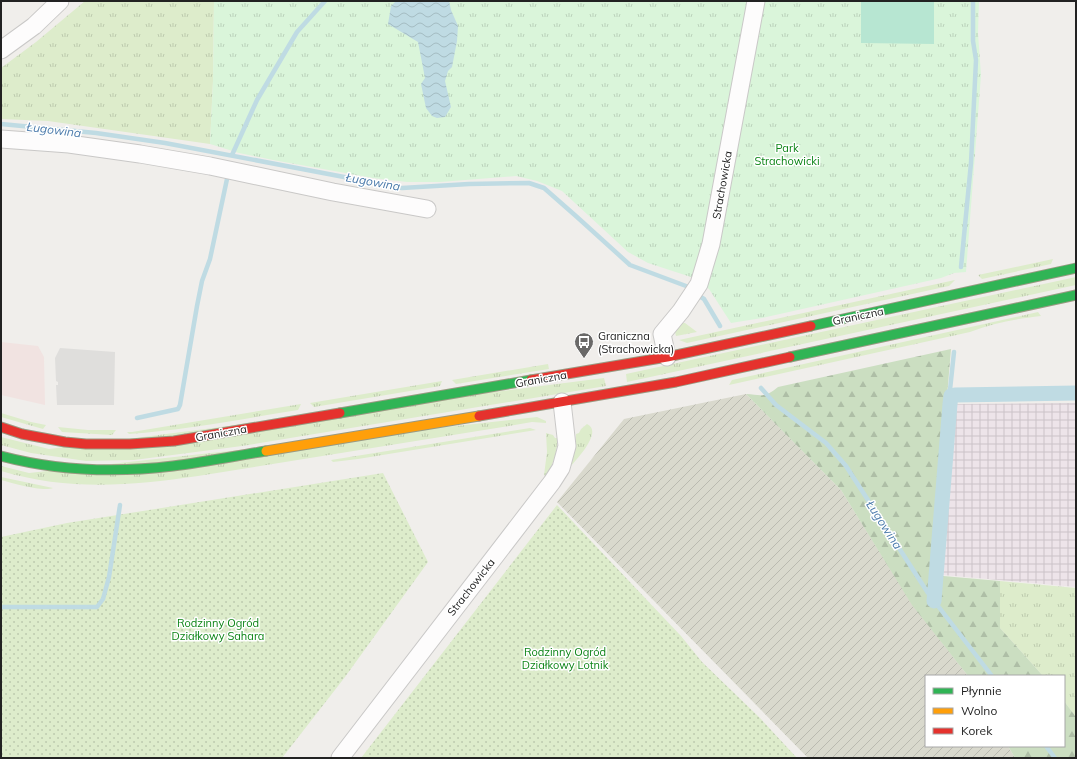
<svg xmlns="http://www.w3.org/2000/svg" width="1077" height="759" viewBox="0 0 1077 759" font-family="Mulish,sans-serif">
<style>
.residential{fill:#dfdedc}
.commercial{fill:#f1e3e1}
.industrial{fill:url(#industrial-grid)}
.construction{fill:url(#construction-furrows)}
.grass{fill:url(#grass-tufts)}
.forest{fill:url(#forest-firs)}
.park{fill:url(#park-tufts)}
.garden{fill:url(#garden-dots)}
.pitch{fill:#b7e6d2}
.water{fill:url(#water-waves)}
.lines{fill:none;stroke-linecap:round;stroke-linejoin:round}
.stream{stroke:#bfdbe3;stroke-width:4.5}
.canal{stroke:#bfdbe3;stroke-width:15}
.street-casing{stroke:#c9c8c7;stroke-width:19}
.fast-casing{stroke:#999a82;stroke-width:11}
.slow-casing{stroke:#999a82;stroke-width:11}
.jam-casing{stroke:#999a82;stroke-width:11}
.street{stroke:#fdfcfc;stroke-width:17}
.fast{stroke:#30b455;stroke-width:9}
.slow{stroke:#ff9f0a;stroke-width:9}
.jam{stroke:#e5322d;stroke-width:9}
.labels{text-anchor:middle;stroke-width:3;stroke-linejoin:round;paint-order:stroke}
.park-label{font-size:11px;fill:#0c8416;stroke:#fff}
.street-label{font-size:11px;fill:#222;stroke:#fff}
.poi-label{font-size:11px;fill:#222;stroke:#fff;text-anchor:start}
.water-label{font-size:12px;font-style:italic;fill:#4a7aab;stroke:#fff}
</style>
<defs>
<pattern id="industrial-grid" width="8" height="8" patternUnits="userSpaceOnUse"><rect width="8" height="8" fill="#ede4e9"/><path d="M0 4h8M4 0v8" fill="none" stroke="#cbc3c8"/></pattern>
<pattern id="construction-furrows" width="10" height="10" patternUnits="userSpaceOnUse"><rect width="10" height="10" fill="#d9d9cd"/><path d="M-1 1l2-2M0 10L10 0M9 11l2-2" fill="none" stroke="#babab0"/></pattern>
<pattern id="grass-tufts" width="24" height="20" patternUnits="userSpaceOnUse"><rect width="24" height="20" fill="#ddeccb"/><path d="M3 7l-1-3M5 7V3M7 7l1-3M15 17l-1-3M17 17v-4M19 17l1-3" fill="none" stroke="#bdcaae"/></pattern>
<pattern id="forest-firs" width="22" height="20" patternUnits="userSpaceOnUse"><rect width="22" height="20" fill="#cbdec1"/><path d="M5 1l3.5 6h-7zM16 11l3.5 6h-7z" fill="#aebea6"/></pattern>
<pattern id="park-tufts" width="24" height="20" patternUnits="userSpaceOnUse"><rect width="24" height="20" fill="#daf5da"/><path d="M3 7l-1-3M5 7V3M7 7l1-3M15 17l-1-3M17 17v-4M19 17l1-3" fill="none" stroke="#bbd2bb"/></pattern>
<pattern id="garden-dots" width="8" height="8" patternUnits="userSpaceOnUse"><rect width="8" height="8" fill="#ddeccb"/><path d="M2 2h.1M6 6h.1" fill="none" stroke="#bdcaae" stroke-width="1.8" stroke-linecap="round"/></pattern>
<pattern id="water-waves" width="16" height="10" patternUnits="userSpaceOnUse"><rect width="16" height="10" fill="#bfdbe3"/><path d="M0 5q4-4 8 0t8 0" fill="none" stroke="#a4bcc2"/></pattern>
</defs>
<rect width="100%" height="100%" fill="#f0eeeb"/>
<!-- residential -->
<path class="residential" d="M60 348 115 352 114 405H57L56 385H58V382L56 381 55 358Z"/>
<!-- commercial -->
<path class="commercial" d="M1 342 38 346 44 357 45 405 1 395Z"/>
<!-- industrial -->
<path class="industrial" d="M1076 403V587L943 575 957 404Z"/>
<!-- construction -->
<path class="construction" d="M746 394 841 490 912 604 968 676H926V746H1008L1015 758H808L557 502 624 419Z"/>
<!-- grass -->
<path class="grass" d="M85 1H214L213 81 210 144 48 121 1 119V68L36 42Z
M1053 259 1051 264 982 279 978 275Z
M1076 277V285L627 382 626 374Z
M955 280 949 286 687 343 679 340Z
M1038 312 1041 316C1015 319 994 323 970 332L729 385 732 380Z
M682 323H685L697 332 676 336 675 332Z
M548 364 549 369 456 384 452 380Z
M604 378 606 386 242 446 134 460 86 461 31 453 1 445V437L49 449Z
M442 381 440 386 314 407 310 403Z
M301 404 298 410C242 419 186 430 129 434L127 432H132Z
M1 413 31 422 46 425 43 429 1 417Z
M537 417 546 421V423L532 422 509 426 198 476C130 486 68 491 1 471V466L29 473Z
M587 424C603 431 578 458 571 466L575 448 576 434 579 433 581 429Z
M58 427 88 430H116L112 435 62 432Z
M530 428 536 430 358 459 333 462 331 460Z
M546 433 553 435 555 438H557C558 451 553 465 546 476L544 475 547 452Z
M1 477 53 488C43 492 12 483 1 480Z
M1000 581 1076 588V717L1064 701V676H1043L1000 628Z"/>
<!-- forest -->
<path class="forest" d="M951 349 932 575 1000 581V628L1043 676H968L912 605 841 490 746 394C762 395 765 398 778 387Z
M1064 701 1076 717V758H1015L1008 746H1064Z"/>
<!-- park -->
<path class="park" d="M214 1H979L978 33 981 75 966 272 954 273 941 278 762 318 731 323 709 289 691 277 648 263 628 252 562 191 537 181 516 176 440 182H407L373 178 273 160 239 153 210 144 213 81Z"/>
<!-- garden -->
<path class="garden" d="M383 473 428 562 345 677 282 758H1V537L67 523Z
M557 505 681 636 702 662 760 718 797 758H361Z"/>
<!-- pitch -->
<path class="pitch" d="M861 1H934V44L861 43Z"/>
<!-- water -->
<path class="water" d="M396 1H449L451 10 458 26 457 41 452 67 448 71 445 81 451 107 445 117 437 118 432 116 426 108 421 84 425 78 418 42 388 24 391 6Z"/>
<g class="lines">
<!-- stream -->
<path class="stream" d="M1 124 96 133 165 143 402 188 469 184 529 183 544 188 577 217 630 265 686 286 691 289
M232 155 257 100 297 32 325 1
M961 267 971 163 976 60 973 41V1
M696 294 704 299 720 326
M761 388 776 405 826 443 846 466 928 593 992 676
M951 396 950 390 954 352
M137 418 178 409 180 405 197 306 202 281 210 259 227 179
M1 607H97L103 599 109 577 120 505
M1046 746 1055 758"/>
<!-- canal -->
<path class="canal" d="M934 601 950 404 951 396 955 395 1076 393"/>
<defs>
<path id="street" d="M1 50 34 26 60 1
M1 139 69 144 140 154 210 166 333 192 427 209
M667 357 662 334 681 311 699 284 711 244 756 1
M340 758 552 482 561 468 567 446 562 402"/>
<path id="fast" d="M811 326 1076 268
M790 357 1076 295
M340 413 531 380
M1 456C58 471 115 473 173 466 204 462 235 456 266 451"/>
<path id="slow" d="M266 451 479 416"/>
<path id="jam" d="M531 380 667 357 811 326
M479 416 676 382 790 357
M1 427 22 434 65 442 86 444H130L174 441 340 413"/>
</defs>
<!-- street casing -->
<use href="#street" class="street-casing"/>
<!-- fast casing -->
<use href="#fast" class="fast-casing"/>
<!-- slow casing -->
<use href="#slow" class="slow-casing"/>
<!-- jam casing -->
<use href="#jam" class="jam-casing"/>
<!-- street -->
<use href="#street" class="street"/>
<!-- fast -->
<use href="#fast" class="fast"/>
<!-- slow -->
<use href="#slow" class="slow"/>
<!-- jam -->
<use href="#jam" class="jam"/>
</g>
<!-- icons -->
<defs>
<symbol id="bus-pin" viewBox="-11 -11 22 30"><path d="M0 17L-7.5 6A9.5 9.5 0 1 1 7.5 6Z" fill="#6a6968" stroke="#fff"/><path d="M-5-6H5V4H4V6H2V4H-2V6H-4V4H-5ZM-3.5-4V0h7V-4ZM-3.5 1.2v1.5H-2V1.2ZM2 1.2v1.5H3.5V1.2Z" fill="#fff"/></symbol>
</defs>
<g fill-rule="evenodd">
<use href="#bus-pin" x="573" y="331" width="22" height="30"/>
</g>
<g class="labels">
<!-- park labels -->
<g class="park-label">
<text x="787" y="152">Park<tspan x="787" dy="13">Strachowicki</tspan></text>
<text x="218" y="627">Rodzinny Ogród<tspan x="218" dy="13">Działkowy Sahara</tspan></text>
<text x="565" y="656">Rodzinny Ogród<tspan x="565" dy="13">Działkowy Lotnik</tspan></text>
</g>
<!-- street labels -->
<g class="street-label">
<text transform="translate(722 185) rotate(-80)" y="4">Strachowicka</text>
<text transform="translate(858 316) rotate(-12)" y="4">Graniczna</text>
<text transform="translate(541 379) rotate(-10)" y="4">Graniczna</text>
<text transform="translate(221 433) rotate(-10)" y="4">Graniczna</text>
<text transform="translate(471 587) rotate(-52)" y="4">Strachowicka</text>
</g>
<!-- poi labels -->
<g class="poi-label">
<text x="598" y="340">Graniczna<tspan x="598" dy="13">(Strachowicka)</tspan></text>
</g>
<!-- water labels -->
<g class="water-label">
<text transform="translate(54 130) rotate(7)" y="4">Ługowina</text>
<text transform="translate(373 182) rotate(10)" y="4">Ługowina</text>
<text transform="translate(884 525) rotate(57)" y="4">Ługowina</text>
</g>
</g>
<!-- border -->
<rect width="1077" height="759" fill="none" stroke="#222222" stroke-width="4"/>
<!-- legend -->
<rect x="925" y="675" width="140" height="72" fill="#ffffff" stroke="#a7a7a7"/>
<rect x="933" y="688" width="20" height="6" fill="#30b455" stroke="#a7a7a7"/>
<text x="961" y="695" font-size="12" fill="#222222">Płynnie</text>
<rect x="933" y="708" width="20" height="6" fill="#ff9f0a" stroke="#a7a7a7"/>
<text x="961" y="715" font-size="12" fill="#222222">Wolno</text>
<rect x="933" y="728" width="20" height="6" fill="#e5322d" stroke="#a7a7a7"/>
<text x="961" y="735" font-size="12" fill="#222222">Korek</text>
</svg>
